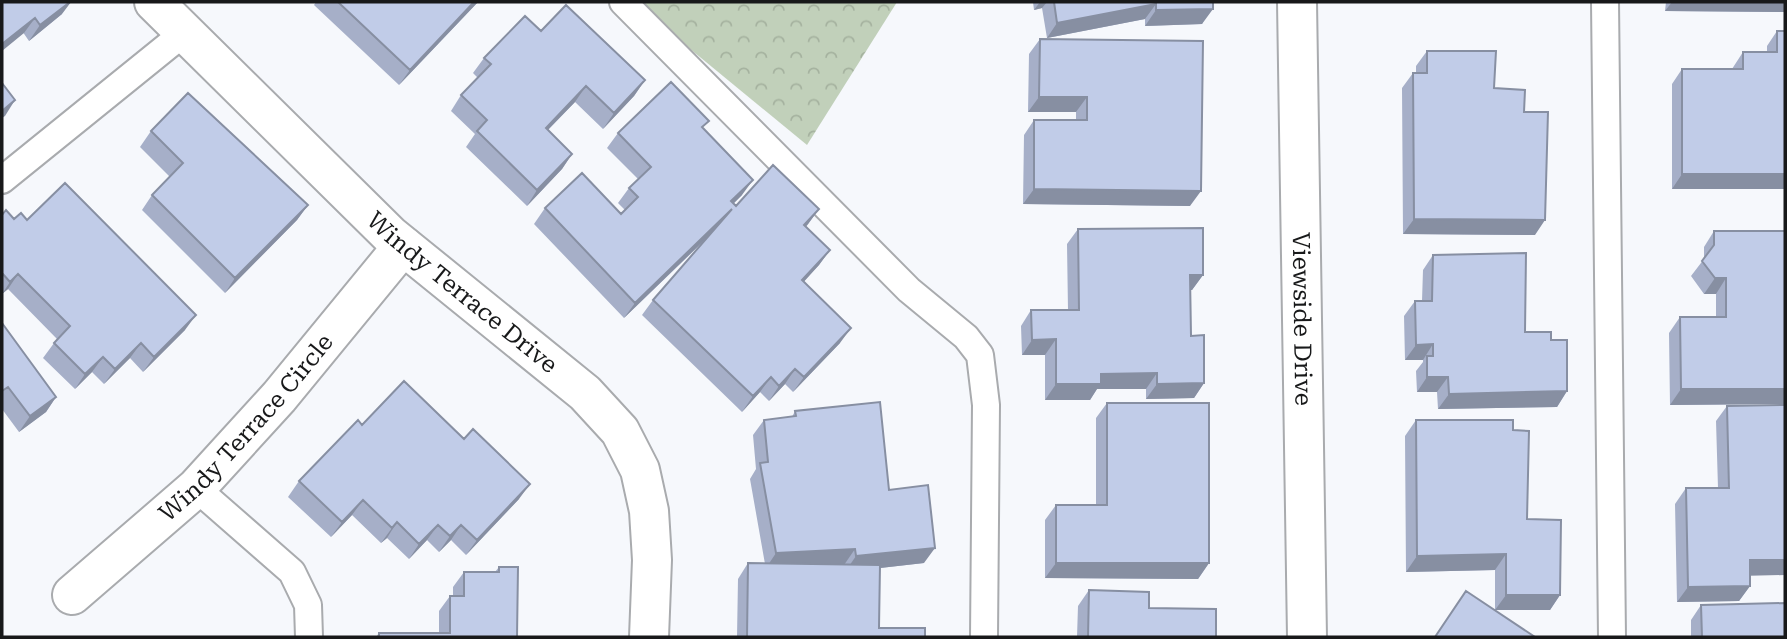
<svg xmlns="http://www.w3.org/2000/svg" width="1787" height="639" viewBox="0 0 1787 639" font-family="'Roboto Serif',serif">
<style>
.forest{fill:url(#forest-crowns)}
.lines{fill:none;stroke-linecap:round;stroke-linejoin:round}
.service-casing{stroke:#a9abae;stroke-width:30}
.minor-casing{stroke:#a9abae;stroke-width:42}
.service{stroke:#fff;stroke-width:26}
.minor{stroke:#fff;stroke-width:38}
.wall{fill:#a6afc8}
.shaded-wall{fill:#878fa2}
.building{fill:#c1cce8;stroke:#878fa2;stroke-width:2}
.labels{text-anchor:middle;stroke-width:5;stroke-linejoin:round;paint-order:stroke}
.street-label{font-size:24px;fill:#18191a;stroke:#f6f8fc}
</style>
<defs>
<pattern id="forest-crowns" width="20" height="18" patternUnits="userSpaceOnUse" patternTransform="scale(1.75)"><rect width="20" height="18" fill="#c1d0ba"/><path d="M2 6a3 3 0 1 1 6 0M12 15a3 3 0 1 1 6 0" fill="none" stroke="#a5b29f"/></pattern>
</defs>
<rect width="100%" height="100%" fill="#f6f8fc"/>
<!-- forest -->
<path class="forest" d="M633 2H897L807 145Z"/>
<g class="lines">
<defs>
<path id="service" d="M623 2 909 290 966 337 980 355 986 405 984 637
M1605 2 1612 637
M2 180 185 32
M196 488 292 572 308 605 309 637"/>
<g id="minor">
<path id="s1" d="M154 2 390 235 585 393 620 431 640 470 649 511 652 560 649 637"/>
<path id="s2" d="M1297 2 1307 637"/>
<path id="s3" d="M72 595 196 488 279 397 403 246"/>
</g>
</defs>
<!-- service casing -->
<use href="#service" class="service-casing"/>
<!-- minor casing -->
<use href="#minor" class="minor-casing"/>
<!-- service -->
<use href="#service" class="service"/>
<!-- minor -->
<use href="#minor" class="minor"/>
</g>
<!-- wall -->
<path class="wall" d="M2 2 62 14 29 41Z
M316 2H478L399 85 314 5Z
M1033 2H1213L1202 24 1145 26V19L1047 38 1042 8 1034 10Z
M1666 2H1785V12L1665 11Z
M541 31 645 80 634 96 603 129 575 102 548 130 572 154 562 169 527 206 466 147 475 134 451 111 461 95 478 78 473 73 484 58Z
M1777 31 1785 189H1672V84L1682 69H1732L1743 52H1767V46Z
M1040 39 1190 206 1023 204 1024 135 1034 120H1076V112H1028L1029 54Z
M1427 51 1494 88 1524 112 1535 235 1403 234 1402 88 1413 73H1416V66Z
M703 129 742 195 733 204 736 206 819 209 806 227 830 250 819 265 803 282 840 343 793 392 785 384 769 401 760 392 742 412 642 315 653 300 706 239 624 318 534 224 545 208 621 214 625 210 618 203 629 188 638 179 607 148 618 133Z
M151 131 308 205 297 220 225 293 142 210 152 195 170 177 140 147Z
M2 215 14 219 27 220 185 330 143 372 130 358 104 384 92 372 75 389 43 358 57 339 8 289 2 294Z
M1078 229 1203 275 1192 290H1190L1191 336 1204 383 1194 398 1146 399V389H1097L1090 400H1045V355H1022L1021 326 1031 310H1068L1067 244Z
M1714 231H1785V404L1670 405 1669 333 1680 317H1716V294H1704L1691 276 1704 259V247Z
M1433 255 1525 332 1551 340 1567 391 1557 407 1438 409 1437 392H1417L1416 371 1423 362V360H1405L1404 316 1415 301H1422L1423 270Z
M2 323 56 397 46 412 19 432 2 409Z
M1107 403 1209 563 1198 579 1045 578V520L1056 505H1096V418Z
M1727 406 1750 586 1739 601 1677 602 1675 504 1686 488H1718L1716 421Z
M795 411 889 490 924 563 880 568 879 628 925 637H737L738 579 748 563 765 564 750 479 756 469 753 435 764 420 792 417Z
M1416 420 1513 430 1527 519 1560 595 1550 610H1495V570L1406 572 1405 436Z
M362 425 519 499 466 555 451 540 439 552 427 540 409 559 387 538 381 543 352 515 331 537 288 497 299 481Z
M499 567 517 637H376L379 633H439V611L450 596H453V587L464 572H495Z
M1089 590 1149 608 1216 637H1077L1078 606Z
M1701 605 1785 637H1691V620Z"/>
<!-- shaded-wall -->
<path class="shaded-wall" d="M70 2H71L62 14 29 41 40 25Z
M474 2H478L399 85 410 70Z
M1040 2H1047L1042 8 1034 10Z
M1427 2H1461L1460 3Z
M1672 2H1785V12L1665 11Z
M1156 4 1145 19 1047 38 1057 23Z
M1213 9 1202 24 1145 26 1156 10Z
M35 18 24 33 2 51V44Z
M645 80 634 96 603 129 614 113Z
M586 86 575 102 535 143 546 128Z
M1039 97H1087L1076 112H1028Z
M15 100 5 116 2 118V111Z
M572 154 562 169 527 206 537 190Z
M1682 174H1785V189H1672Z
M753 180 742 195 720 217 731 201Z
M1034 189 1201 191 1190 206 1023 204Z
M308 205 297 220 225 293 235 278Z
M732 209 721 224 624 318 635 303Z
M819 209 808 224 793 240 804 225Z
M1414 219 1545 220 1535 235 1403 234Z
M830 250 819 265 791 296 802 280Z
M18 274 8 289 2 294 10 282Z
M1190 275H1203L1192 290H1179Z
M1715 278H1726L1716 294H1704Z
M196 315 185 330 143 372 154 357Z
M851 328 840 343 793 392 804 377Z
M1056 339 1045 355H1022L1032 340Z
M141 343 130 358 104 384 115 369Z
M1433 344 1423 360H1405L1416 345Z
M103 357 92 372 75 389 85 374Z
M795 369 785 384 769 401 779 386Z
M1157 373 1146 389H1097L1090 400H1045L1056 384 1101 374Z
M771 377 760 392 742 412 753 396Z
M1427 377H1448L1437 392H1417Z
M1204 383 1194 398 1146 399 1157 384Z
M1681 389H1785V404L1670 405Z
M1567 391 1557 407 1438 409 1449 394Z
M56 397 46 412 19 432 30 416Z
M530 484 519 499 466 555 477 540Z
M363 500 352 515 331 537 342 522Z
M397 522 387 538 381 543 392 528Z
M438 525 427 540 409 559 419 544Z
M461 525 451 540 439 552 450 536Z
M935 548 924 563 845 572 856 556Z
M855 549 844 565 766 568 776 553Z
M1506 554 1495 570 1406 572 1417 556Z
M1750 560H1785V575L1739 576Z
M1056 563H1209L1198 579 1045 578Z
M1750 586 1739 601 1677 602 1688 587Z
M1506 595H1560L1550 610H1495Z"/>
<!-- building -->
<path class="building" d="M2 2H70L40 25 35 18 2 44Z
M338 2H474L410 70Z
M1054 2H1213V9L1156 10V4L1057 23Z
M566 5 645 80 614 113 586 86 546 128 572 154 537 190 477 131 487 120 461 95 491 64 484 58 525 16 541 31Z
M1777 31H1785V174H1682V69H1743V52H1777Z
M1040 39 1203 41 1201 191 1034 189V120H1087V97H1039Z
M1427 51H1496L1494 88 1525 90 1524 112H1548L1545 220 1414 219 1413 73H1427Z
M671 82 709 121 702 127 753 180 731 201 736 206 773 165 819 209 804 225 830 250 802 280 851 328 804 377 795 369 779 386 771 377 753 396 653 300 732 209 635 303 545 208 582 173 621 214 638 197 629 188 651 167 618 133Z
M2 83 15 100 2 111Z
M188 93 308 205 235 278 152 195 183 163 151 131Z
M65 183 196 315 154 357 141 343 115 369 103 357 85 374 54 343 70 326 18 274 10 282 2 273V215L6 210 14 219 21 213 27 220Z
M1203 228V275H1190L1191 336 1204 335V383L1157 384V373L1101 374V384H1056V339L1032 340 1031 310H1079L1078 229Z
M1714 231H1785V389H1681L1680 317H1726V278H1715L1702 261 1714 245Z
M1526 253 1525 332H1551V340H1567V391L1449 394 1448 377H1427V356H1433V344L1416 345 1415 301H1432L1433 255Z
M2 323 56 397 30 416 8 387 2 391Z
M404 381 464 439 473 429 530 484 477 540 461 525 450 536 438 525 419 544 397 522 392 528 363 500 342 522 299 481 358 420 362 425Z
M880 402 889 490 928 485 935 548 856 556 855 549 776 553 760 463 768 462 764 420 796 416 795 411Z
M1107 403H1209V563H1056V505H1107Z
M1785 405V560H1750V586L1688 587 1686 488H1729L1727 406Z
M1416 420H1513V430L1529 431 1527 519 1561 520 1560 595H1506V554L1417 556Z
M748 563 880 565 879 628H925V637H747Z
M499 567H518L517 637H379V633H450V596H464V572H499Z
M1089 590 1149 592V608L1216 609V637H1088Z
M1466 591 1535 637H1435Z
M1785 603V637H1702L1701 605Z"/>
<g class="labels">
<!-- street labels -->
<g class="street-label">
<text dy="8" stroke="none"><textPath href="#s1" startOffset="424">Windy Terrace Drive</textPath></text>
<text dy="8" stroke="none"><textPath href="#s2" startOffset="317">Viewside Drive</textPath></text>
<text dy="8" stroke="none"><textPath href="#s3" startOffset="242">Windy Terrace Circle</textPath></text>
</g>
</g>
<!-- border -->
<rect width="1787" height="639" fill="none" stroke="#18191a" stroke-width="7"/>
</svg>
